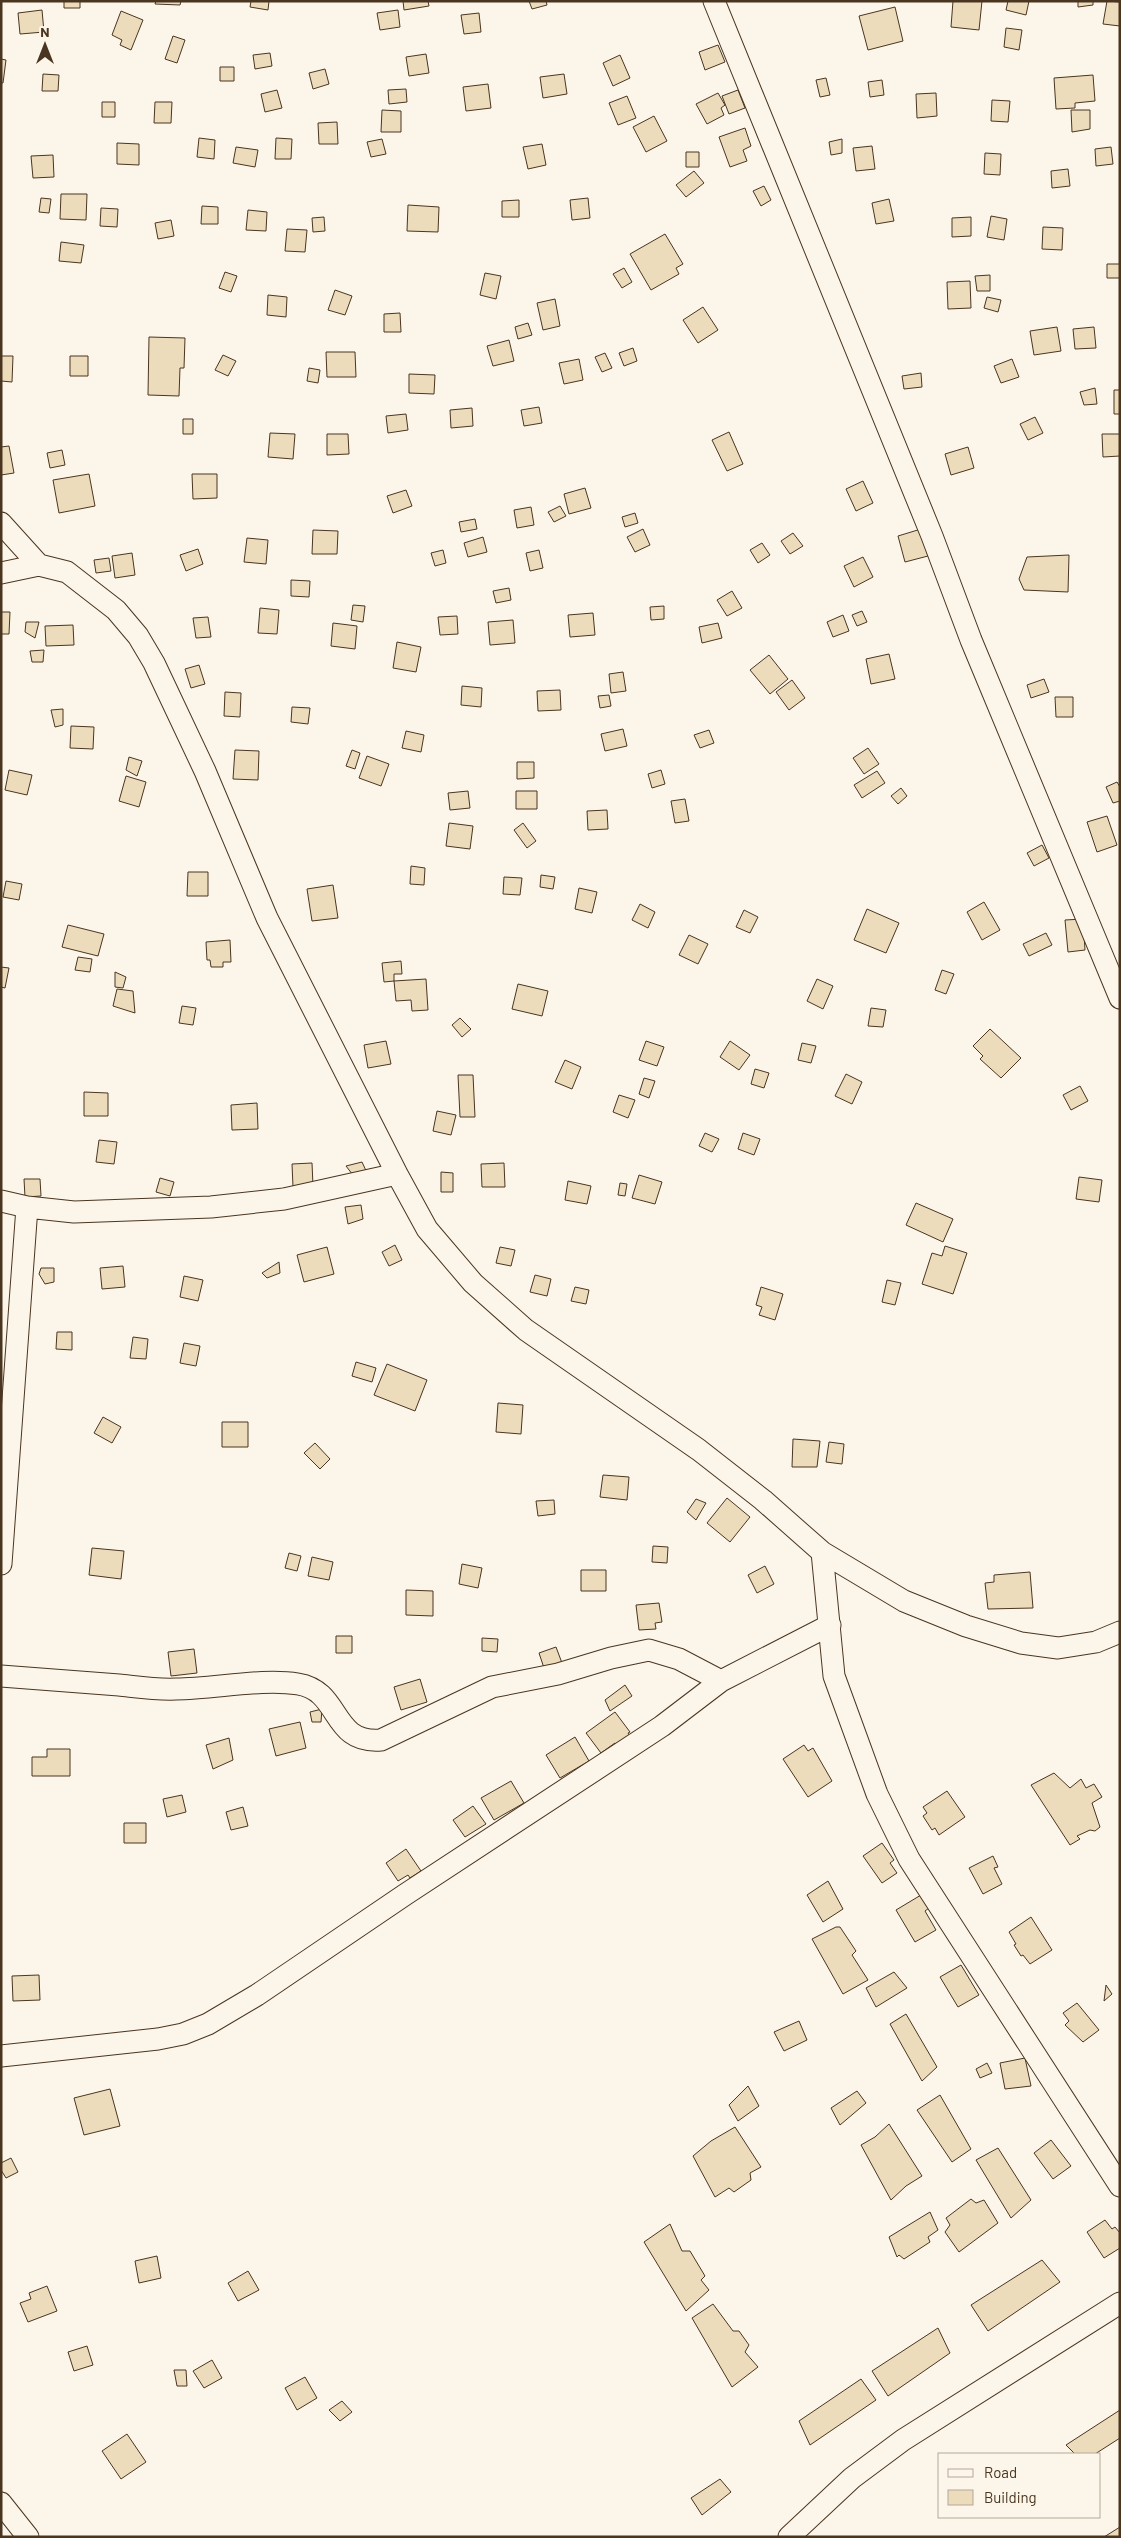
<svg xmlns="http://www.w3.org/2000/svg" width="1121" height="2538" viewBox="0 0 1121 2538" font-family="Barlow,sans-serif">
<style>
.building{fill:#ecdcbc;stroke:#4a3520}
.lines{fill:none;stroke-linecap:round;stroke-linejoin:round}
.minor-casing{stroke:#4a3520;stroke-width:23}
.minor{stroke:#fbf6e9;stroke-width:21}
</style>
<rect width="100%" height="100%" fill="#fbf6e9"/>
<!-- building -->
<path class="building" d="M64 1H80V8H64Z
M156 1H181L180 5 155 4Z
M251 1H269L268 10 250 7Z
M403 1H428L429 6 404 10Z
M529 1H546L547 5 532 9Z
M953 1H982L979 30 951 27Z
M1008 1H1029L1026 15 1006 10Z
M1078 1H1093V5L1078 7Z
M1107 1 1120 2V26L1103 24Z
M895 7 903 41 868 50 859 16Z
M42 10 44 32 20 34 18 13Z
M398 10 400 27 380 30 377 13Z
M121 11 143 20 131 50 120 45 122 40 112 35Z
M479 13 481 32 464 34 461 15Z
M1006 28 1022 30 1019 50 1004 47Z
M173 36 185 40 177 63 165 59Z
M718 45 725 62 705 70 699 52Z
M270 53 272 66 255 69 253 55Z
M426 54 429 73 409 76 406 57Z
M620 55 630 78 613 86 603 63Z
M1 59 6 60 3 83H1Z
M220 67H234V81H220Z
M325 69 329 84 313 89 309 73Z
M43 74 59 75 58 91H42Z
M564 74 567 94 543 98 540 77Z
M1093 75 1095 101 1075 103V108L1056 109 1054 78Z
M826 78 830 95 820 97 816 80Z
M882 80 884 95 870 97 868 82Z
M488 84 491 108 466 111 463 87Z
M406 89 407 102 389 104 388 90Z
M277 90 282 108 265 112 261 94Z
M738 90 745 108 729 114 722 96Z
M718 93 725 105 721 108 724 115 707 124 696 104Z
M936 93 937 116 917 118 916 94Z
M627 96 636 118 618 125 609 103Z
M992 100 1010 101 1008 122 991 121Z
M102 102H115V117H102Z
M155 102H172L171 123H154Z
M382 110 401 111V132H381Z
M1071 110H1090V129L1072 132Z
M654 116 667 141 646 152 633 127Z
M337 122 338 144H319L318 123Z
M745 128 751 146 743 150 747 161 730 167 719 137Z
M199 138 215 140 214 159 197 157Z
M276 138 292 139 291 159H275Z
M382 139 386 154 371 157 367 142Z
M842 139V153L831 155 829 142Z
M117 143 139 144V165L117 164Z
M542 144 546 165 528 169 523 147Z
M872 146 875 169 856 171 853 148Z
M236 147 258 150 255 167 233 163Z
M1111 147 1113 164 1096 166 1095 149Z
M686 152H699V167H686Z
M985 153 1001 154 1000 175 984 174Z
M53 155 54 177 33 178 31 156Z
M1068 169 1070 186 1052 188 1051 171Z
M694 171 704 183 686 197 676 185Z
M764 186 771 200 761 206 753 191Z
M61 194H87L86 220 60 219Z
M41 198 51 199 49 213 39 212Z
M588 198 590 218 572 220 570 200Z
M889 199 894 221 876 224 872 203Z
M519 200V217H502V201Z
M408 205 439 207 438 232 407 231Z
M202 206 218 207V224H201Z
M101 208 118 209 117 227 100 226Z
M248 210 267 212 266 231 246 230Z
M991 216 1007 219 1004 240 987 237Z
M324 217 325 231 313 232 312 218Z
M971 217V236L952 237V218Z
M171 220 174 236 158 239 155 223Z
M1043 227 1063 228 1062 250 1042 249Z
M287 229 307 230 305 252 285 251Z
M665 234 683 264 676 268 679 274 651 290 630 254Z
M61 242 84 245 81 263 59 261Z
M1107 264H1120V278H1107Z
M624 268 632 282 622 288 613 274Z
M225 272 237 276 231 292 219 288Z
M485 273 501 276 496 299 480 295Z
M990 275V291H977L975 276Z
M970 281 971 308 948 309 947 282Z
M335 290 352 296 345 315 328 310Z
M268 295 287 297 286 317 267 315Z
M987 297 1001 300 998 312 984 308Z
M555 299 560 326 543 330 537 303Z
M703 307 718 330 698 343 683 320Z
M400 313 401 332H384V314Z
M528 323 532 335 518 339 515 327Z
M1057 327 1061 351 1034 355 1030 331Z
M1094 327 1096 348 1075 349 1073 329Z
M149 337 185 338 184 368H180L179 396 148 395Z
M509 340 514 361 493 366 487 346Z
M633 348 637 361 624 366 619 353Z
M326 352H355L356 377H327Z
M605 353 612 368 602 372 595 357Z
M223 355 236 361 228 376 215 370Z
M1 356H13L12 382 1 381Z
M70 356H88V376H70Z
M579 359 583 380 564 384 559 363Z
M1012 359 1019 377 1001 383 994 366Z
M309 368 320 370 318 383 307 381Z
M921 373 922 387 904 389 902 376Z
M409 374 435 375 434 394 409 393Z
M1095 388 1097 404 1084 405 1080 392Z
M1114 390H1120V414H1114Z
M539 407 542 423 524 426 521 410Z
M472 408 473 426 451 428 450 410Z
M406 414 408 430 388 433 386 416Z
M1035 417 1043 433 1028 440 1020 424Z
M183 419H193V434H183Z
M729 432 743 464 727 471 712 440Z
M270 433 295 434 293 459 268 457Z
M327 434H348L349 454 327 455Z
M1102 434H1120V456L1103 457Z
M9 446 14 473 1 475V447Z
M968 447 974 468 951 475 945 454Z
M62 450 65 465 50 468 47 453Z
M89 474 95 506 59 513 53 480Z
M192 474H217V498L193 499Z
M863 481 873 503 856 511 846 489Z
M585 488 591 508 569 514 564 494Z
M406 490 412 506 393 513 387 496Z
M560 506 566 516 554 522 548 512Z
M531 507 534 525 517 528 514 510Z
M635 513 638 523 625 527 622 517Z
M475 519 477 529 461 532 459 522Z
M643 529 650 545 635 552 627 537Z
M921 529 928 556 905 562 898 536Z
M313 530 338 531 337 554H312Z
M793 533 803 546 790 554 781 541Z
M483 537 487 552 468 557 464 543Z
M247 538 268 540 266 564 244 562Z
M762 543 770 555 758 563 750 550Z
M198 549 203 564 186 571 180 555Z
M443 550 446 563 435 566 431 553Z
M539 550 543 568 530 571 526 553Z
M132 553 135 575 115 578 112 556Z
M1069 555 1068 592 1024 590 1019 579 1027 557Z
M863 557 873 577 854 587 844 566Z
M109 558 111 571 96 573 94 560Z
M291 580 310 581 309 597 291 596Z
M509 588 511 600 496 603 493 591Z
M732 591 742 608 727 616 717 600Z
M353 605 365 606 363 622 351 620Z
M664 606V619L651 620 650 607Z
M260 608 279 610 277 634 258 633Z
M862 611 867 622 857 626 852 615Z
M1 612H10L9 634H1Z
M593 613 595 635 570 637 568 615Z
M843 615 849 631 833 637 827 622Z
M457 616 458 634 440 635 438 617Z
M208 617 211 637 196 638 193 618Z
M513 620 515 643 490 645 488 622Z
M26 622H39L35 638 25 632Z
M333 623 357 626 355 649 331 646Z
M718 623 722 638 702 643 699 627Z
M73 625 74 645 46 646 45 626Z
M397 642 421 647 416 672 393 668Z
M44 650 43 662H32L30 651Z
M889 654 895 679 871 684 866 659Z
M769 655 788 679 770 694 750 670Z
M199 665 205 684 191 688 185 669Z
M623 672 626 691 611 693 609 674Z
M1044 679 1049 692 1031 698 1027 685Z
M792 680 805 698 789 710 776 692Z
M462 686 482 688 481 707 461 705Z
M560 690 561 710 538 711 537 691Z
M225 692 241 693 240 717 224 716Z
M609 695 611 706 600 708 598 696Z
M1055 697H1073V717H1056Z
M292 707 310 708 308 724 291 722Z
M63 709V725L55 727 51 710Z
M71 726 94 727 93 749 70 748Z
M623 729 627 746 605 751 601 734Z
M709 730 714 743 700 748 694 735Z
M406 731 424 735 421 752 402 748Z
M868 748 879 764 864 774 853 758Z
M235 750 259 751 258 780 233 779Z
M352 750 360 753 355 769 346 766Z
M367 756 389 764 381 786 359 778Z
M129 757 142 761 137 776 126 770Z
M517 762H534V778L517 779Z
M9 770 32 775 27 795 5 790Z
M661 770 665 784 652 788 648 774Z
M877 771 885 783 862 798 854 785Z
M126 776 146 782 139 807 119 801Z
M1117 782 1120 787V801L1113 803 1106 787Z
M901 788 907 796 898 804 891 796Z
M468 791 470 808 450 810 448 793Z
M516 791H537V809H516Z
M685 799 689 821 675 823 671 801Z
M607 810 608 829 588 830 587 811Z
M1107 816 1117 845 1097 852 1087 822Z
M449 823 473 826 470 849 446 846Z
M523 823 536 841 527 848 514 830Z
M1042 845 1049 858 1034 866 1027 853Z
M411 866 425 868 424 885 410 884Z
M188 872H208V896H187Z
M541 875 555 877 553 889 540 887Z
M504 877 522 878 520 895 503 894Z
M6 881 22 884 19 900 3 897Z
M333 885 338 918 312 921 307 889Z
M579 888 597 892 592 913 575 909Z
M984 902 1000 930 982 940 967 912Z
M640 904 655 912 648 928 632 920Z
M867 909 899 923 886 953 854 940Z
M744 910 758 917 750 933 736 927Z
M1083 919 1085 950 1068 952 1065 920Z
M68 925 104 934 98 956 62 947Z
M1046 933 1052 945 1029 956 1023 944Z
M689 935 708 944 698 964 679 955Z
M230 940 231 962H223V967H211L210 960H207L206 942Z
M78 957 92 959 90 972 75 970Z
M401 961 402 974H394V981L384 982 382 963Z
M1 967 9 968 5 988 1 987Z
M942 970 954 974 946 994 935 990Z
M115 972 126 977 123 988 115 987Z
M426 979 428 1010 412 1011 411 1000 396 1001 394 981Z
M817 979 833 986 823 1009 807 1001Z
M518 984 548 991 542 1016 512 1009Z
M117 989 133 991 135 1013 113 1006Z
M182 1006 196 1008 193 1025 179 1023Z
M871 1008 886 1010 883 1027 868 1026Z
M460 1018 471 1029 462 1037 452 1025Z
M990 1029 1021 1058 1001 1078 980 1059 983 1056 973 1046Z
M386 1041 391 1064 368 1068 364 1045Z
M646 1041 664 1047 657 1066 639 1060Z
M730 1041 750 1055 739 1070 720 1057Z
M802 1043 816 1046 811 1063 798 1060Z
M565 1060 581 1067 572 1089 555 1082Z
M755 1069 769 1073 764 1088 751 1084Z
M846 1074 862 1082 852 1104 835 1096Z
M458 1075H473L475 1117H460Z
M644 1078 655 1081 649 1098 639 1094Z
M1080 1086 1088 1101 1071 1110 1063 1095Z
M84 1092 108 1093V1116H84Z
M619 1095 635 1100 628 1118 613 1112Z
M257 1103 258 1129 232 1130 231 1105Z
M437 1111 456 1115 451 1135 433 1131Z
M705 1133 719 1139 712 1152 699 1146Z
M743 1133 760 1139 754 1155 738 1149Z
M99 1140 117 1142 114 1164 96 1162Z
M362 1162 368 1175 356 1179 346 1166Z
M312 1163 313 1186 293 1187 292 1164Z
M504 1163 505 1187H482L481 1164Z
M441 1172 453 1173V1192H441Z
M639 1175 662 1182 655 1204 632 1198Z
M1079 1177 1102 1180 1099 1202 1076 1199Z
M160 1178 174 1182 170 1196 156 1192Z
M24 1179H40L41 1196 25 1197Z
M568 1181 591 1186 587 1204 565 1200Z
M620 1183 627 1184 625 1196 618 1195Z
M916 1203 953 1219 943 1242 906 1225Z
M361 1205 363 1219 348 1224 345 1207Z
M395 1245 402 1260 389 1266 382 1252Z
M945 1246 967 1253 953 1294 922 1284 932 1253 942 1256Z
M327 1247 334 1274 304 1282 297 1255Z
M500 1247 515 1250 511 1266 496 1263Z
M279 1262 280 1273 267 1278 262 1273Z
M123 1266 125 1287 102 1289 100 1268Z
M41 1268H54V1282L45 1284 39 1274Z
M535 1275 551 1279 547 1296 530 1292Z
M184 1276 203 1280 198 1301 180 1297Z
M887 1280 901 1283 895 1305 882 1302Z
M575 1287 589 1290 586 1304 571 1301Z
M761 1287 783 1294 775 1320 759 1315 762 1307 756 1305Z
M57 1332H72V1350L56 1349Z
M133 1337 148 1339 146 1359 130 1358Z
M184 1343 200 1346 196 1366 180 1363Z
M356 1362 376 1368 372 1382 352 1376Z
M387 1364 427 1380 415 1411 374 1395Z
M498 1403 523 1405 521 1434 496 1432Z
M103 1417 121 1427 112 1443 94 1433Z
M222 1422H248V1447H222Z
M793 1439 820 1441 817 1467H792Z
M829 1442 844 1444 842 1464 826 1462Z
M315 1443 330 1459 320 1469 304 1453Z
M603 1475 629 1477 627 1500 600 1497Z
M727 1498 750 1517 730 1542 707 1523Z
M696 1499 706 1503 696 1520 687 1512Z
M554 1500 555 1514 538 1516 536 1501Z
M653 1546 668 1547 667 1563 652 1562Z
M92 1548 124 1551 121 1579 89 1575Z
M289 1553 301 1556 297 1571 285 1568Z
M312 1557 333 1562 329 1580 308 1576Z
M462 1564 482 1568 478 1588 459 1584Z
M765 1566 774 1584 757 1593 748 1575Z
M581 1570H606V1591H581Z
M1030 1572 1033 1608 988 1609 985 1583 994 1582V1575Z
M406 1590 433 1591V1616L406 1615Z
M659 1603 662 1622 655 1623 656 1629 639 1630 636 1605Z
M336 1636H352V1653H336Z
M482 1638 498 1639 497 1652 482 1651Z
M556 1647 562 1663 544 1668 539 1653Z
M194 1649 197 1673 171 1676 168 1652Z
M420 1679 427 1702 401 1710 394 1687Z
M625 1685 632 1696 610 1711 605 1700Z
M322 1709 321 1722H312L310 1712Z
M615 1712 630 1732 628 1733 633 1741 620 1750 615 1743 601 1753 586 1733Z
M300 1722 306 1748 276 1756 269 1729Z
M575 1737 589 1761 560 1778 546 1755Z
M229 1738 233 1760 213 1769 206 1745Z
M804 1745 808 1751 813 1748 832 1781 808 1797 783 1759Z
M47 1749H70V1776H32V1757H47Z
M1054 1773 1070 1788 1081 1779 1086 1788 1094 1784 1102 1797 1092 1803 1100 1827 1095 1831 1090 1830 1077 1836 1080 1839 1070 1845 1031 1785Z
M511 1781 524 1803 494 1820 481 1798Z
M947 1791 965 1817 939 1835 935 1828 932 1830 923 1816 927 1813 923 1807Z
M182 1795 186 1812 167 1817 163 1799Z
M473 1806 486 1824 465 1837 453 1820Z
M243 1807 248 1826 231 1830 226 1812Z
M124 1823H146V1843H124Z
M882 1843 894 1860 890 1863 897 1873 882 1883 863 1856Z
M406 1849 421 1871 410 1878 408 1875 398 1881 386 1863Z
M993 1856 998 1867 994 1868 1002 1884 983 1894 969 1868Z
M828 1881 843 1909 823 1922 807 1895Z
M921 1895 929 1908 925 1911 936 1930 915 1942 896 1910Z
M1031 1917 1052 1950 1030 1964 1023 1955 1021 1956 1014 1945 1016 1944 1009 1932Z
M836 1927H840L856 1951 852 1955 868 1980 843 1994 812 1939Z
M961 1965 979 1995 958 2007 940 1977Z
M894 1972 907 1988 876 2007 866 1988Z
M39 1975 40 2000 13 2001 12 1976Z
M1106 1985 1112 1994 1104 2001Z
M1077 2003 1099 2030 1083 2042 1065 2025 1069 2021 1063 2013Z
M906 2014 937 2067 922 2081 890 2024Z
M799 2021 807 2040 784 2051 774 2032Z
M1025 2058 1031 2086 1005 2089 1000 2063Z
M987 2063 992 2073 980 2078 976 2069Z
M748 2086 759 2106 738 2121 729 2105Z
M110 2089 120 2126 84 2135 74 2098Z
M857 2091 866 2103 840 2125 831 2108Z
M940 2095 971 2149 952 2162 917 2110Z
M889 2124 922 2176 906 2186 891 2200 861 2145 875 2137Z
M735 2127 761 2167 750 2173 751 2180 734 2192 729 2188 715 2197 693 2156 711 2141Z
M1051 2140 1071 2166 1053 2179 1034 2153Z
M998 2148 1031 2200 1011 2218 976 2160Z
M11 2158 18 2172 6 2178 1 2170V2163Z
M971 2199 976 2203 984 2200 998 2223 959 2252 945 2232 950 2225 946 2218Z
M930 2212 938 2230 928 2237 930 2242 904 2259 899 2255 897 2257 889 2237Z
M1105 2220 1112 2229 1115 2227 1120 2233V2248L1104 2258 1087 2232Z
M670 2224 682 2251H690L705 2276 701 2280 709 2290 686 2311 644 2242Z
M157 2256 161 2278 139 2283 135 2261Z
M1042 2260 1060 2282 988 2331 971 2305Z
M248 2271 259 2290 238 2301 228 2283Z
M47 2286 57 2311 28 2322 20 2303 31 2299 29 2293Z
M713 2304 733 2331H739L749 2345 745 2352 758 2367 732 2387 692 2318Z
M938 2328 950 2353 888 2396 872 2371Z
M87 2346 93 2365 74 2371 68 2352Z
M212 2360 222 2378 204 2388 193 2371Z
M174 2370H186L187 2386H177Z
M305 2377 317 2398 297 2410 285 2388Z
M861 2379 876 2400 810 2445 799 2421Z
M342 2401 352 2412 340 2421 329 2410Z
M1120 2410V2438L1095 2454H1075L1066 2445Z
M127 2434 146 2462 121 2479 102 2451Z
M720 2479 731 2492 702 2515 691 2498Z
M1120 2527V2537H1104Z"/>
<g class="lines">
<defs>
<path id="minor" d="M714 1 932 536 971 640 1120 998
M1 523 39 565
M1 573 39 565 67 572 116 610 138 636 154 663 205 771 267 918 397 1174 427 1229 473 1283 526 1330 699 1450 763 1500 822 1552 904 1601 966 1626 1021 1643 1058 1648 1096 1642 1120 1632
M1 1201 27 1207 74 1212 211 1207 284 1199 397 1174
M822 1552 834 1676 877 1794 909 1859 1120 2186
M1 1564 27 1207
M1 1676C41 1679 80 1682 119 1685 138 1687 158 1690 176 1689 214 1689 262 1678 298 1684 342 1691 330 1744 381 1740L492 1687 558 1674 611 1658 649 1650 679 1659 721 1681
M1 2056 158 2039 183 2034 208 2024 257 1995 406 1894 662 1726 721 1681 830 1625
M1 2503 28 2537
M789 2537 852 2478 903 2440 1120 2303"/>
</defs>
<!-- minor casing -->
<use href="#minor" class="minor-casing"/>
<!-- minor -->
<use href="#minor" class="minor"/>
</g>
<!-- border -->
<rect width="1121" height="2538" fill="none" stroke="#4a3520" stroke-width="5"/>
<!-- legend -->
<rect x="938" y="2453" width="162" height="65" fill="#fbf6e9" stroke="#b4a999"/>
<rect x="948" y="2469" width="25" height="8" fill="#fbf6e9" stroke="#b4a999"/>
<text x="984" y="2478" font-size="15" fill="#4a3520">Road</text>
<rect x="948" y="2490" width="25" height="15" fill="#ecdcbc" stroke="#b4a999"/>
<text x="984" y="2503" font-size="15" fill="#4a3520">Building</text>
<!-- north arrow -->
<g transform="translate(45 45)" stroke="#fbf6e9" stroke-width="4" paint-order="stroke">
<path d="M0-4L9 19L0 12L-9 19Z" fill="#4a3520"/>
<text y="-8" font-size="14" font-weight="bold" text-anchor="middle" fill="#4a3520">N</text>
</g>
</svg>
